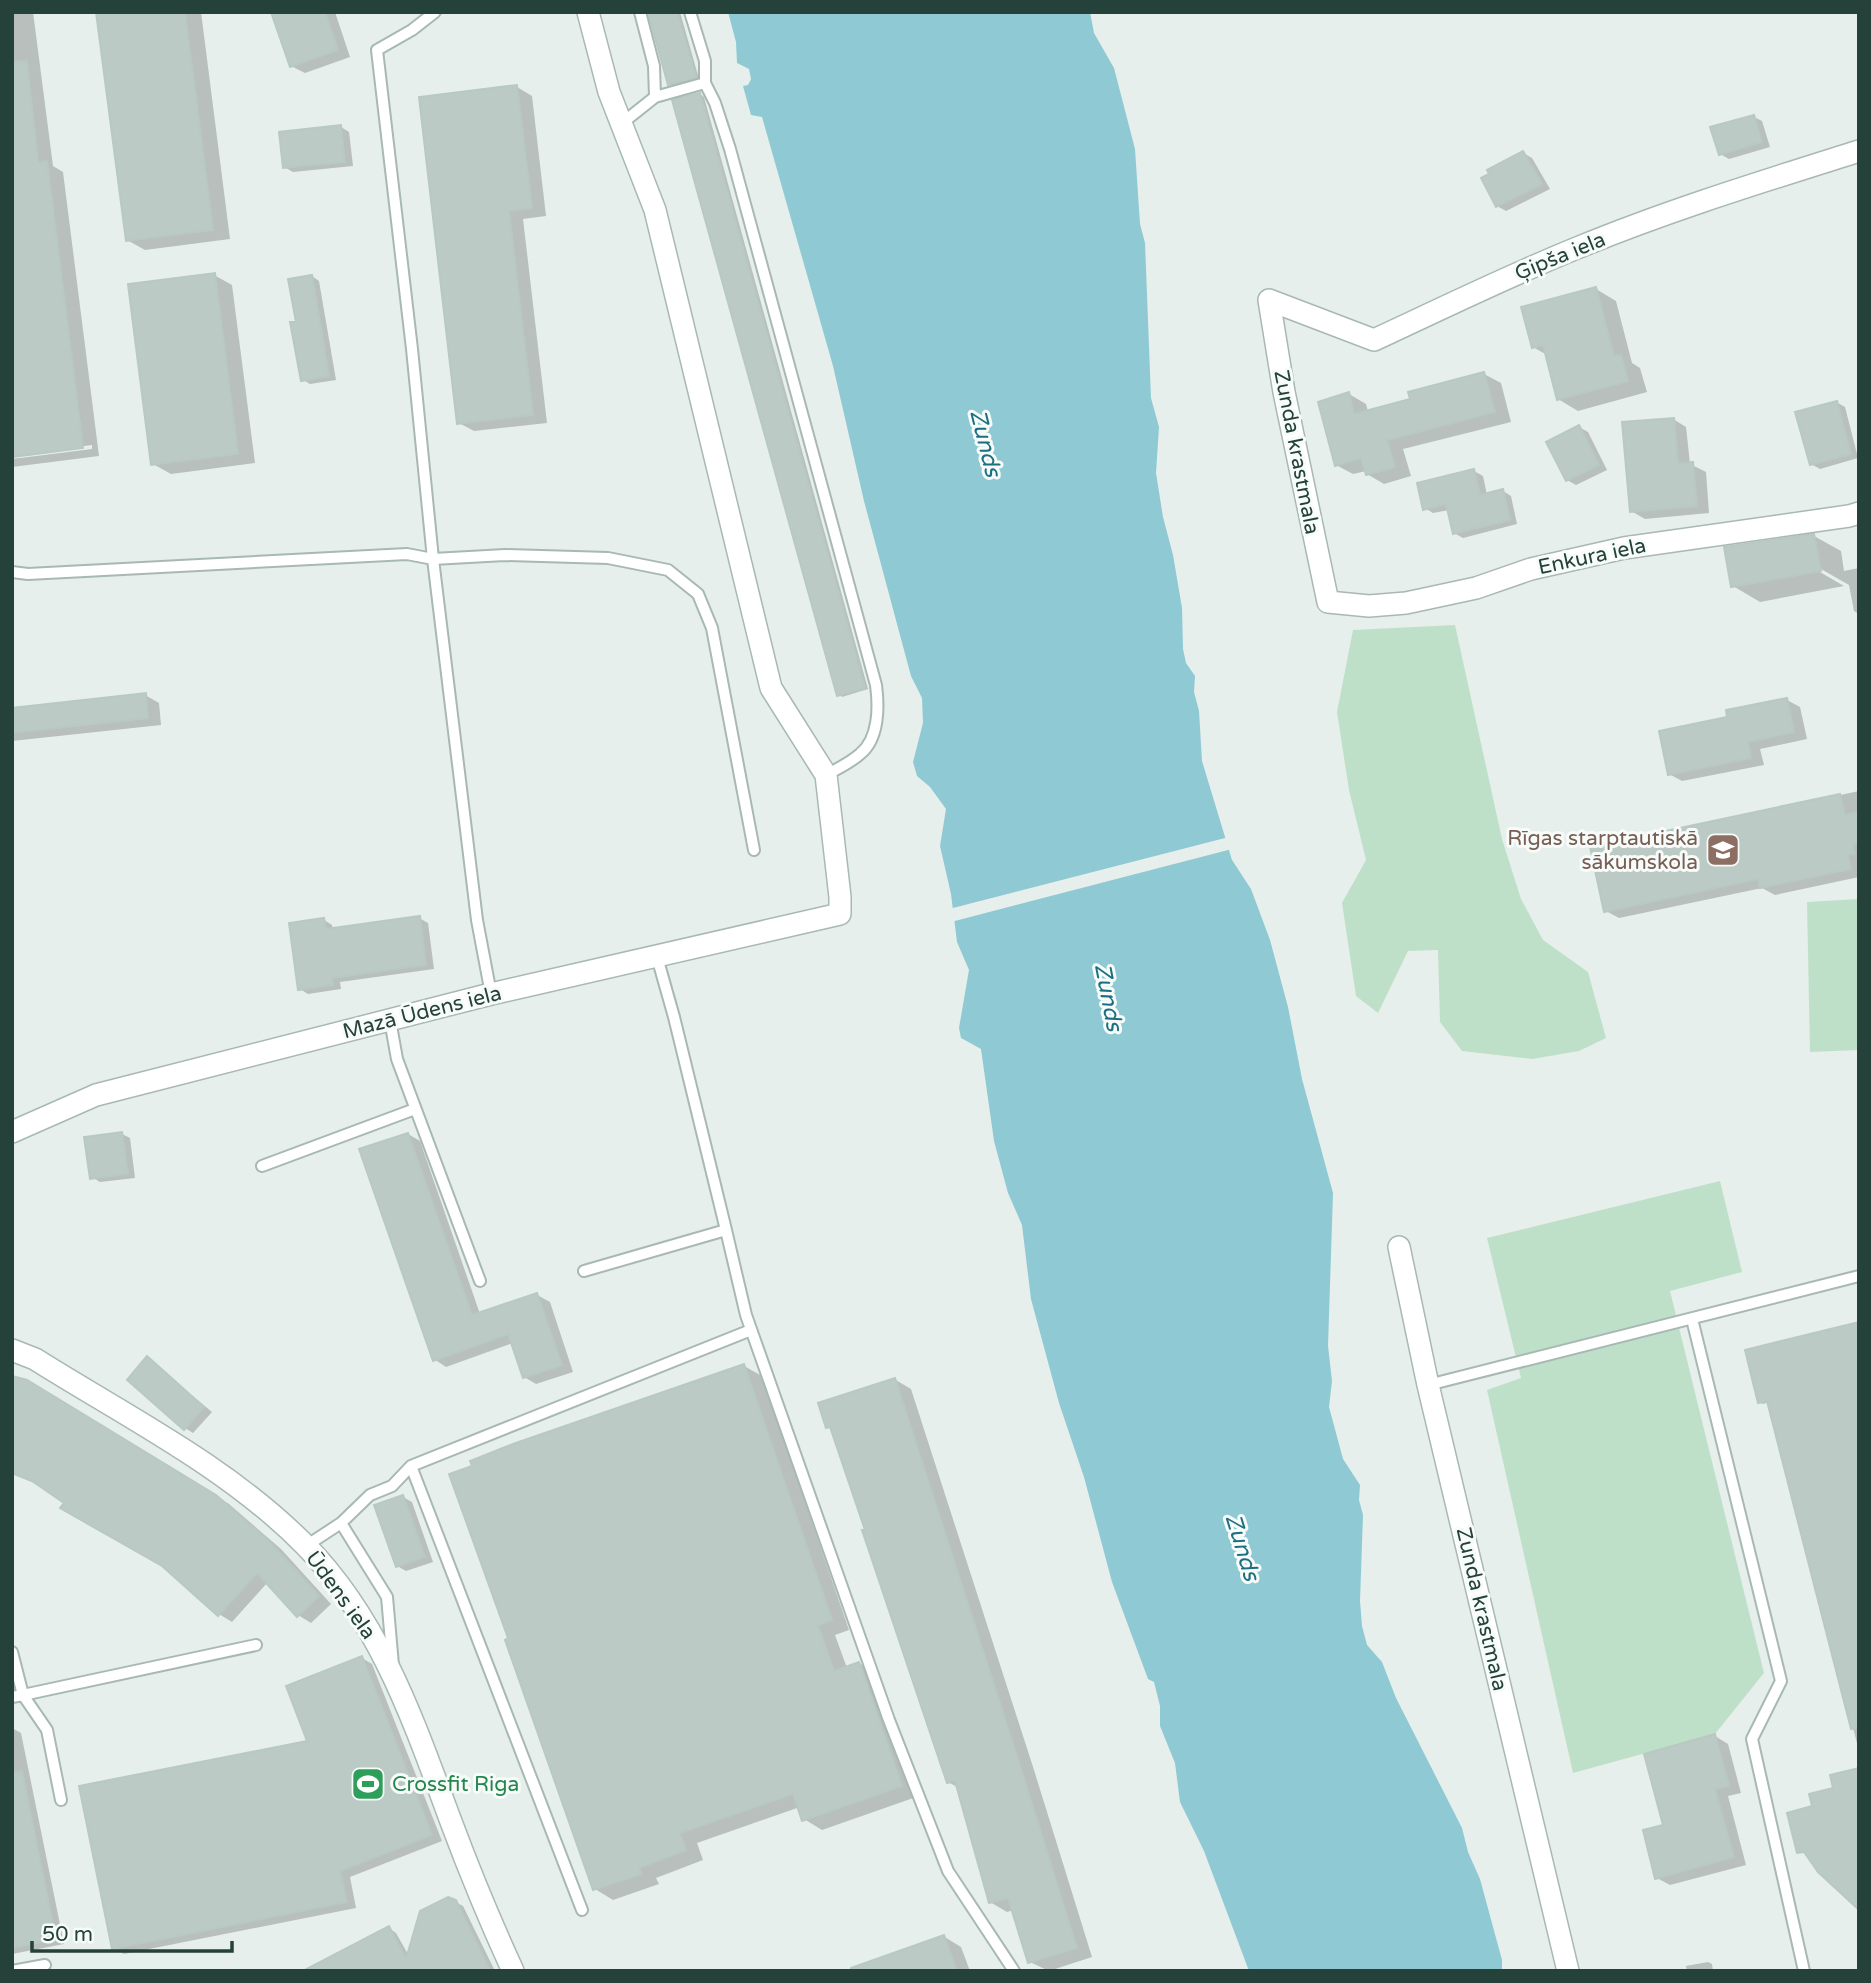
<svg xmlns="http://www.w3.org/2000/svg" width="1871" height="1983" viewBox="0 0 1871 1983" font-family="'Varela Round',sans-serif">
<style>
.green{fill:#bfe0c8}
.water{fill:#8ec9d4}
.pier{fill:#e6efeb}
.shadow{fill:#0003}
.building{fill:#bbcac4;stroke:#b8c9c2;stroke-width:2}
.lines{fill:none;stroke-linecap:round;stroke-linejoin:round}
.lane-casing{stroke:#a8b8b2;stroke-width:14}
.street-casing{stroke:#a8b8b2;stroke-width:24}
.lane{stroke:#fff;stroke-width:10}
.street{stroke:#fff;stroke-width:21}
.labels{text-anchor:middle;stroke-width:6;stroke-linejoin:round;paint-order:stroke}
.street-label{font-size:21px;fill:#24423a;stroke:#f7fbf9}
.education-label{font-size:21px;fill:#785e54;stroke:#f7fbf9;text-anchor:end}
.leisure-label{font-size:21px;fill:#27864d;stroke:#f7fbf9;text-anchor:start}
.water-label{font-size:23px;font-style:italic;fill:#1c6f80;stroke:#f7fbf9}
</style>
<rect width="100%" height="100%" fill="#e6efeb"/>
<!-- green -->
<path class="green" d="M1455 625 1502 839 1521 899 1543 940 1588 972 1606 1038 1579 1051 1532 1059 1462 1051 1440 1022 1438 950 1408 951 1378 1013 1356 996 1342 903 1366 860 1349 790 1337 712 1353 630Z
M1859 899V1050L1810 1052 1807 902Z
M1720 1181 1742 1272 1670 1291 1764 1673 1715 1734 1573 1773 1487 1390 1521 1378 1487 1238Z"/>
<!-- water -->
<path class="water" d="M728 12H1090L1094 33 1114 68 1135 149 1140 224 1145 243 1151 398 1159 427 1156 473 1163 517 1173 555 1182 608 1183 649 1186 663 1195 676 1194 692 1199 711 1202 761 1232 860 1251 889 1270 940 1288 1007 1302 1079 1333 1193 1328 1346 1332 1381 1329 1407 1343 1459 1360 1485 1359 1500 1363 1515 1360 1601 1362 1626 1367 1645 1382 1662 1396 1698 1462 1828 1468 1852 1480 1879 1502 1960V1971H1249L1204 1851 1180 1802 1175 1763 1160 1726V1706L1154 1682 1148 1679 1112 1582 1084 1477 1059 1403 1031 1299 1022 1225 1008 1193 994 1141 981 1049 961 1038 959 1028 969 970 957 942 951 894 940 846 946 809 930 787 917 776 913 762 923 723 922 698 911 676 864 501 833 366 762 117 751 115 743 86 748 85 751 79 749 69 737 63 736 42Z"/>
<!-- pier -->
<path class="pier" d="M1229 837 1232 849 951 922 949 909Z"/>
<!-- shadow -->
<path class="shadow" d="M12 12H33L53 166 63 172 99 456 12 467V459L92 449V445L12 455Z
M98 12H201L230 239 145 250 127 240Z
M273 12H335L350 57 305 73 291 66Z
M649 12H680L699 79 673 86 669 84Z
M517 87 532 96 546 216 523 219 547 423 474 431 459 423Z
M700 94 704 97 868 689 842 697 839 694Z
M1754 117 1762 121 1770 147 1729 159 1720 154Z
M341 127 349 132 353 166 293 172 284 167Z
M1523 153 1532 158 1550 189 1506 211 1497 206Z
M214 275 232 285 255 463 171 474 153 464Z
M312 276 319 281 336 380 310 384 303 380Z
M1596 289 1616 301 1632 363 1640 368 1647 392 1578 411 1558 399 1547 355 1533 347Z
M1484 374 1501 383 1511 422 1403 449 1411 476 1384 484 1367 474 1366 471 1353 474 1336 465 1349 394 1366 404 1368 412 1412 400Z
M1836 402 1845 407 1858 458 1820 469 1811 464Z
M1673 419 1686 427 1690 464 1706 472 1709 513 1645 519 1631 511Z
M1579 427 1588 432 1607 470 1576 485 1567 480Z
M1474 471 1483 476 1487 495 1503 491 1511 496 1517 524 1463 538 1454 533 1449 510 1433 513 1425 508Z
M1814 536 1841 551 1844 571 1859 568V614L1854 611 1849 585 1814 565 1813 568 1844 586 1760 602 1733 586Z
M145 695 159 703 161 725 12 741V709Z
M1787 700 1800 707 1807 739 1760 749 1764 765 1682 781 1669 774 1729 719Z
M1859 791V877L1775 895 1762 888 1619 918 1606 911 1592 849Z
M419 918 428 923 434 969 340 982 341 989 308 994 300 989 324 920 332 925 333 930Z
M122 1134 130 1138 135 1178 100 1182 92 1177Z
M408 1134 420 1141 480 1314 537 1295 550 1302 573 1372 536 1384 524 1377 513 1343 446 1367 434 1359Z
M1859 1323V1751L1769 1402 1763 1404 1759 1402Z
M148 1359 212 1412 193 1433 185 1428Z
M744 1366 762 1376 849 1630 835 1635 847 1668 859 1663 877 1674 919 1796 822 1830 804 1819 800 1807 697 1843 703 1860 656 1878 659 1884 613 1900 595 1889Z
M12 1378 41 1390 229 1504 281 1549 331 1604 311 1623 298 1615 268 1582 232 1622 219 1614 164 1565 42 1486 12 1474Z
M894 1379 911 1389 1034 1770 1092 1957 1049 1971 1030 1962 1014 1910 1007 1912 990 1902 959 1788 948 1782 833 1429 828 1426Z
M403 1497 412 1502 433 1562 406 1571 397 1566Z
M362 1658 372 1664 442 1841 350 1877 356 1908 124 1954 113 1948 310 1743Z
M12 1728 21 1733 64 1944 12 1954Z
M1715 1736 1728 1744 1741 1793 1728 1796 1746 1865 1670 1885 1657 1878 1665 1826Z
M455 1902 463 1906 495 1971H306L389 1928 396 1933 409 1956Z
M943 1936 961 1947 970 1971H879Z
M1708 1962 1712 1964 1713 1971H1687L1686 1966Z"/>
<!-- building -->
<path class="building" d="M96 12H185L213 230 126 241Z
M271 12H325L338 50 290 67Z
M648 12H677L696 77 668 85Z
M27 61 38 162 47 161 83 448 12 457V62Z
M517 85 532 208 509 211 533 415 457 424 419 97Z
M700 93 865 688 837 696 672 100Z
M1754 115 1762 142 1719 155 1710 127Z
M341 125 345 162 283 168 279 132Z
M1523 151 1542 184 1496 207 1481 178 1489 174 1487 170Z
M215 273 238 454 151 465 128 284Z
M312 275 329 376 301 381 290 322H296L288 279Z
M1596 287 1614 356 1621 355 1628 381 1557 400 1543 345 1532 348 1521 307Z
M1484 372 1495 412 1387 440 1395 467 1366 475 1361 458 1335 466 1318 402 1349 392 1354 414 1410 399 1408 392Z
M1837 401 1851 454 1810 465 1795 412Z
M1674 418 1678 464 1693 462 1697 506 1630 512 1622 422Z
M1579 425 1599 465 1566 481 1546 442Z
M1474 469 1480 495 1503 489 1510 520 1453 534 1446 504 1423 510 1417 483Z
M1814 534 1821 571 1731 587 1724 547Z
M146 693 148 718 12 733V708Z
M1787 698 1794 732 1748 742 1751 758 1668 775 1659 731 1727 717 1726 710Z
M1840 794 1845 815 1859 812V843L1853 844 1855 854 1848 855 1851 869 1760 888 1758 879 1604 912 1590 847Z
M420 916 426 965 332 978 333 985 298 990 289 923 324 918 326 929Z
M122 1132 128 1174 90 1179 84 1137Z
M408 1133 472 1315 537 1293 562 1365 523 1378 508 1334 433 1361 359 1149Z
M1859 1322V1728L1851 1729 1767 1401 1758 1403 1745 1350Z
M147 1356 204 1407 184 1430 127 1380Z
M744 1364 832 1620 818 1625 834 1671 859 1662 902 1786 802 1821 793 1794 680 1833 686 1850 639 1868 642 1874 593 1890 505 1640 508 1638 449 1474 472 1466 470 1461 513 1444Z
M12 1376 27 1380 216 1495 268 1540 319 1596 297 1617 257 1573 218 1616 162 1566 60 1508 64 1503 32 1481 12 1473Z
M895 1378 1018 1759 1077 1948 1028 1963 1008 1898 989 1903 955 1781 947 1783 862 1530H865L830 1427 826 1428 818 1403Z
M403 1495 425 1557 396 1567 374 1505Z
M362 1656 432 1835 340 1871 347 1902 112 1949 79 1786 307 1741 286 1686Z
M1715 1734 1729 1786 1715 1789 1734 1857 1655 1879 1643 1830 1663 1825 1644 1754Z
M1859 1768V1910L1818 1872 1804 1852 1797 1853 1787 1813 1812 1806 1809 1794 1833 1788 1830 1775Z
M22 1771 56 1939 12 1948V1772Z
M448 1897 456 1900 490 1971H303L389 1926 406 1959 420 1911Z
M944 1935 957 1971H851V1968Z"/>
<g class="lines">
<defs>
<path id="lane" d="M435 12 412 30 377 50 412 349 433 559 477 920 491 994
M640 12 654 66 655 97
M690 12 705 61V83L715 103 730 149 876 685C879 707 879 739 860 754 850 763 837 769 826 775
M621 124 655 97 705 83
M12 572 28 574 407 554 433 559 505 555 608 558 668 570 698 594 712 628 754 850
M390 1020 397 1059 480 1281
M262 1166 415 1109
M726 1230 746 1315 889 1720 948 1871 1014 1971
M584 1271 726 1230 674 1017 657 957
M1692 1319 1781 1681 1752 1739 1804 1971
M1428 1385 1859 1276
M411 1466 582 1910
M341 1523 370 1495 392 1486 411 1466 751 1330
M306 1546 341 1523 387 1597 393 1665
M12 1652 23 1695 12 1697
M61 1800 47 1730 23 1695 256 1645
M12 1971 45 1965"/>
<path id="street" d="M1859 151C1764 181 1669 210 1577 248 1508 276 1441 309 1374 340L1269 300 1284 392 1328 602 1369 606 1406 603 1476 588 1531 569 1624 548 1849 516 1859 513
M12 1132 96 1095 491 994 840 914V897L826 775 771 688 655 210 609 92 588 12
M1399 1247 1428 1385 1568 1971
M12 1350 35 1359C127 1417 228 1467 305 1545 380 1621 414 1722 450 1819 469 1870 490 1921 513 1971"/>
</defs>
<!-- lane casing -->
<use href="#lane" class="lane-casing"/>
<!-- street casing -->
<use href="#street" class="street-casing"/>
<!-- lane -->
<use href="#lane" class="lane"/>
<!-- street -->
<use href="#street" class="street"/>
</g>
<!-- icons -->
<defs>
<symbol id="school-square" viewBox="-11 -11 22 22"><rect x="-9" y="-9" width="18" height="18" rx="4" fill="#8d6e63" stroke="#f7fbf9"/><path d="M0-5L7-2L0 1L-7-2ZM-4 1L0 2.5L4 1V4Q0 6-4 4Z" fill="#fff"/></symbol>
<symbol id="stadium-square" viewBox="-11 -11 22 22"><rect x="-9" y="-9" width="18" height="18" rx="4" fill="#2e9e5b" stroke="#f7fbf9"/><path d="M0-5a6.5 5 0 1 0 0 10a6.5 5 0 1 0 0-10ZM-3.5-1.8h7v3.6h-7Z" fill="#fff"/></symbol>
</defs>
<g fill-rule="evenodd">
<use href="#school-square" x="1704" y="831" width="38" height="38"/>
<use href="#stadium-square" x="349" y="1765" width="38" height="38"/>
</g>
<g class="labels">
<!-- street labels -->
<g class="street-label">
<text transform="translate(1560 256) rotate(-22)" y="7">Ģipša iela</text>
<text transform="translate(1297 452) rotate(79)" y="7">Zunda krastmala</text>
<text transform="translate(1592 556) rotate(-12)" y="7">Enkura iela</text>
<text transform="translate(422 1012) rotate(-14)" y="7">Mazā Ūdens iela</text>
<text transform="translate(341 1595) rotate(54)" y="7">Ūdens iela</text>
<text transform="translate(1482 1609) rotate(77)" y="7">Zunda krastmala</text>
</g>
<!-- education labels -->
<g class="education-label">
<text x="1698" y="845">Rīgas starptautiskā<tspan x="1698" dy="24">sākumskola</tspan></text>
</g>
<!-- leisure labels -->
<g class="leisure-label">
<text x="392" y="1791">Crossfit Riga</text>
</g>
<!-- water labels -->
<g class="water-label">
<text transform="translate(986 443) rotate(76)" y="8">Zunds</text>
<text transform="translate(1109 997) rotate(79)" y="8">Zunds</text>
<text transform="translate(1243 1547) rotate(73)" y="8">Zunds</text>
</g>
</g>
<!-- border -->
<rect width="1871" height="1983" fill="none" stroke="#24423a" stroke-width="28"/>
<!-- scale -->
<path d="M32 1941v10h200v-10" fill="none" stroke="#24423a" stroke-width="3.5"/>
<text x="42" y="1941" font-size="21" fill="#24423a" stroke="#f7fbf9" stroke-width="5" paint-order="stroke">50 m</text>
</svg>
